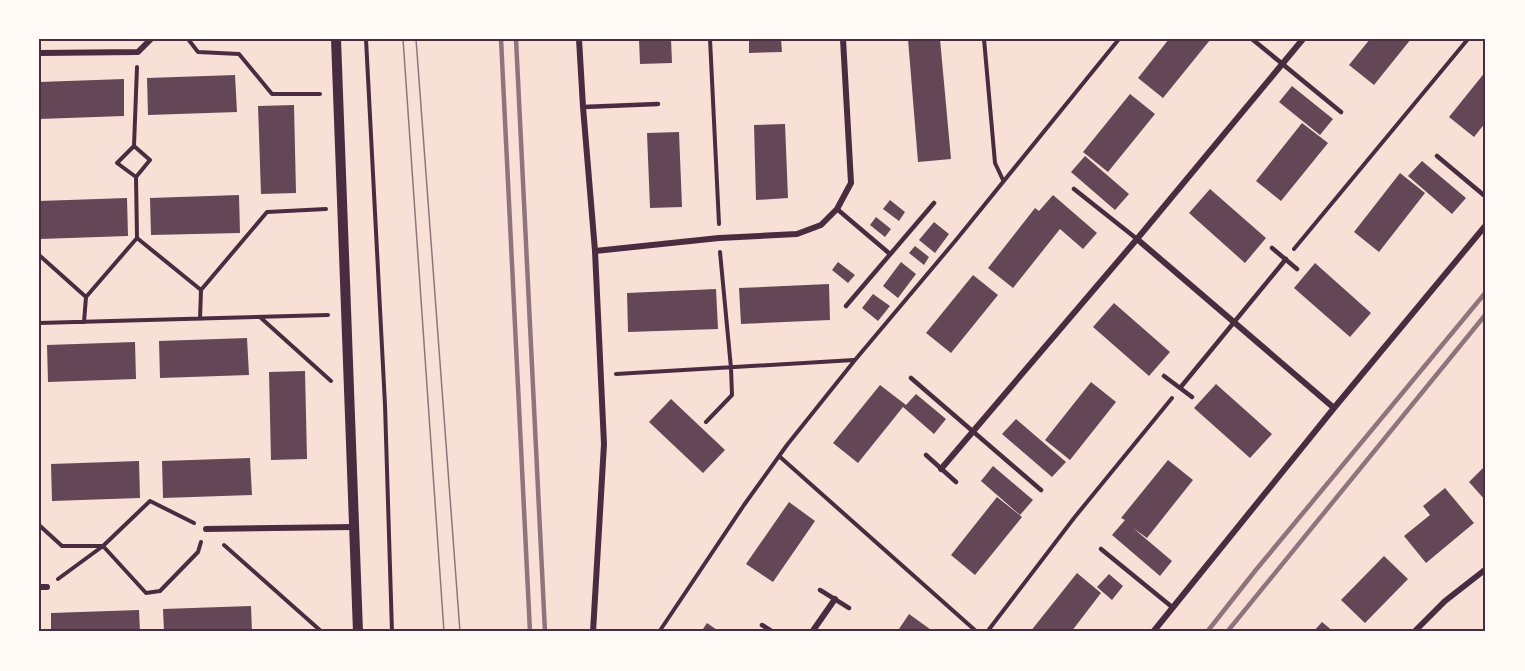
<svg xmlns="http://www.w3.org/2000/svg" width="1525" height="671" viewBox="0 0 1525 671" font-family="'Space Grotesk',sans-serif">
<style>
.building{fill:#644757}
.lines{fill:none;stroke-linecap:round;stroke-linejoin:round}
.path{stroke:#4a2c40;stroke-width:4}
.service{stroke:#4a2c40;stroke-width:4.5}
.minor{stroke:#4a2c40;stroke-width:6}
.tertiary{stroke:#4a2c40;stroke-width:10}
.tram{stroke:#8f747c;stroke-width:1.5}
.rail{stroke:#8f747c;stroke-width:4.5}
.neatline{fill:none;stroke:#4a2c40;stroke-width:2}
</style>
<rect width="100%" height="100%" fill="#f7e1d7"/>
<!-- building -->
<path class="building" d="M639 39H671L672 63 640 64Z
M749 39H781L782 52 749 53Z
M908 39H940L951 159 918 162Z
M1169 39 1210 40 1163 98 1138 78Z
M1370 39H1411L1374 85 1349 65Z
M1486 71V122L1474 137 1449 117Z
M235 75 237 112 148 115 147 78Z
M124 79V116L39 119V82Z
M1292 86 1333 119 1320 135 1279 102Z
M1130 94 1155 114 1108 172 1083 152Z
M294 105 296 193 261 194 258 106Z
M1302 123 1328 143 1281 201 1256 181Z
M785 124 788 198 756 200 754 125Z
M679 132 682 207 650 208 647 133Z
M1085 156 1129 194 1115 210 1071 172Z
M1422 161 1466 198 1452 214 1408 176Z
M1400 173 1425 193 1379 252 1354 232Z
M1210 189 1266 238 1245 263 1189 213Z
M239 195 240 233 151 235 150 198Z
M1053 195 1097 233 1083 249 1060 229 1013 288 988 268 1035 208 1039 211Z
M127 198 128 236 40 239 39 201Z
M890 200 905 212 899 221 883 209Z
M876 217 891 229 885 237 870 225Z
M934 222 949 234 935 253 919 240Z
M915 246 929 257 924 265 909 253Z
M838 262 855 275 848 283 832 270Z
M901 262 916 274 898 298 883 286Z
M1315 263 1371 313 1350 337 1294 288Z
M973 275 998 295 951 353 926 333Z
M829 284 830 320 741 324 739 288Z
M716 289 718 329 628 332 627 293Z
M873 294 890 306 878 321 862 308Z
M1114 303 1170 352 1149 376 1093 327Z
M247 338 249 375 160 378 159 341Z
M135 342 136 379 48 382 47 345Z
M305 371 307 459 271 460 269 372Z
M1091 382 1116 402 1070 460 1045 440Z
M1216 384 1272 434 1250 458 1194 408Z
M880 385 906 405 916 394 946 419 934 434 903 407 858 463 833 443Z
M671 399 725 450 703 473 649 422Z
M1016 419 1066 462 1052 477 1002 434Z
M250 458 252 495 163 498 162 461Z
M1168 460 1193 480 1147 538 1133 528 1172 561 1160 576 1112 535 1125 520 1121 518Z
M139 461 140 498 52 501 51 464Z
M1486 465V501L1469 482Z
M993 466 1033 500 1020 515 981 481Z
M1445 488 1474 523 1426 563 1404 536 1430 515 1423 506Z
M997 497 1022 517 975 575 951 555Z
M789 502 815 521 773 582 746 564Z
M1384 556 1408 579 1365 623 1341 600Z
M1077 573 1101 593 1078 623 1071 632H1030Z
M1109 574 1123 586 1112 600 1097 587Z
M251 606 252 632H164L163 609Z
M139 610 140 632H51V613Z
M909 614 934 632H897Z
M1322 622 1334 632H1313Z
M707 623 720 632H701Z"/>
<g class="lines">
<!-- path -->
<path class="path" d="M188 39 198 52 239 54 272 94H320
M366 39 385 405 392 632
M710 39 719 224
M984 39 995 163 1003 180
M134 146 150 160 136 177 117 163 134 146 137 67
M136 177 137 238 201 290 200 319
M1294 249 1468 39
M39 255 86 297
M201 290 267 212 326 209
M261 318 331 381
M84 322 86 297 137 238
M39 323 328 315
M616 374 854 360
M706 422 732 395 731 368 720 252
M779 456 977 632
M194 523 150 501 103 546 146 593 160 591 198 552 201 542
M39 525 62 546H103
M224 545 322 632
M58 579 103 546
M659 632 744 505 787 445 855 360 956 240 1119 39
M987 632 1074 518 1172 398"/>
<!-- service -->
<path class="service" d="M1252 39 1341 112
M583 107 658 104
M1437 156 1486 197
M1074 189 1137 239
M837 209 890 254
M1272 248 1297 269
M846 306 934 203
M1164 376 1192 397
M911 378 1041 490
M1180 388 1286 259
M926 455 956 482
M1101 549 1172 607
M820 590 849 608
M762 625 773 632"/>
<!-- minor -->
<path class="minor" d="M579 39 583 107 595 251 604 444 593 632
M39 53 138 52 151 39
M1137 239 1334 408
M595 251 719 238 797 234 821 225 837 209 851 183 843 39
M941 469 1137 239 1303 39
M206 529 354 527
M39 587H47
M812 632 835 599
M1153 632 1334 408 1486 225
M1414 632 1445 601 1486 569"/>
<!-- tertiary -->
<path class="tertiary" d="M336 39 358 632"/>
<!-- tram -->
<path class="tram" d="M403 39 444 632
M416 39 460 632"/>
<!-- rail -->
<path class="rail" d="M501 39 530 632
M516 39 545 632
M1207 632 1255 571 1486 292
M1227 632 1486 314"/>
</g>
<!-- border -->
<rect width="1525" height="671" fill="none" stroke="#fffaf5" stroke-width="81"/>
<rect x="40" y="40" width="1444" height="590" class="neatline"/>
</svg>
